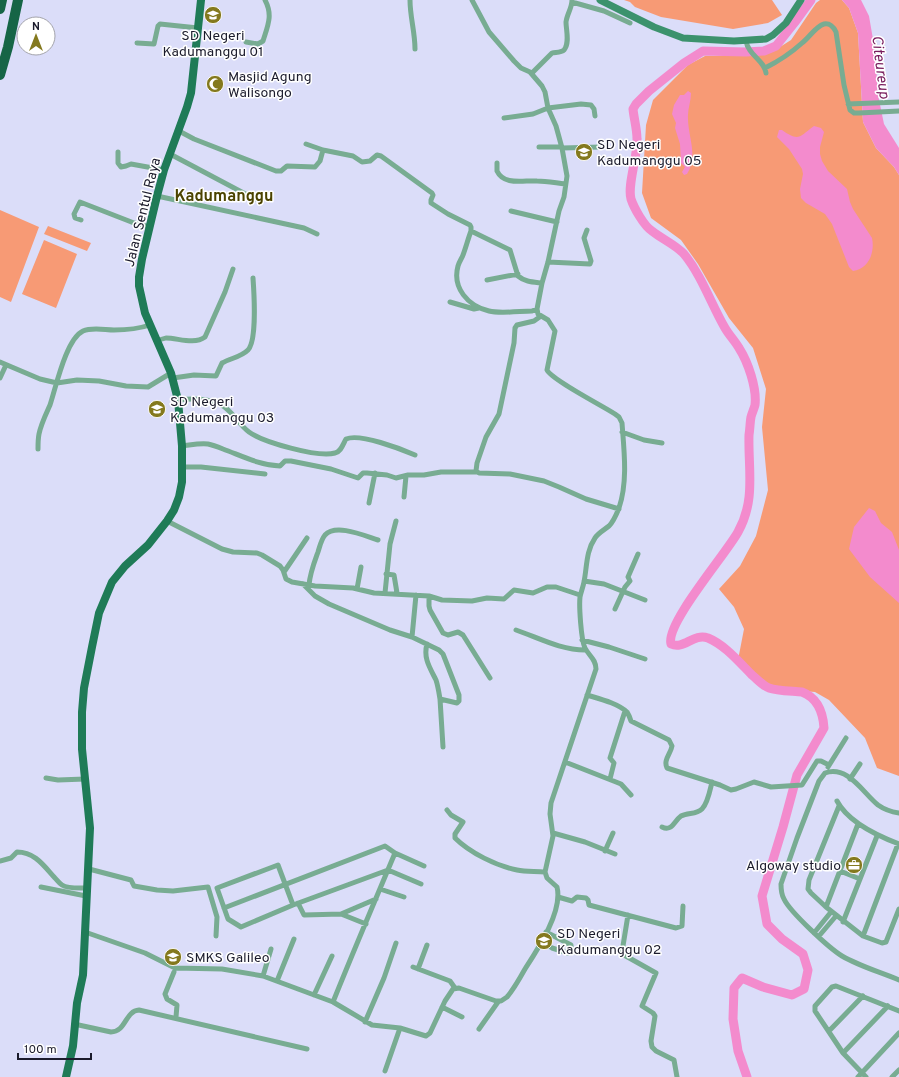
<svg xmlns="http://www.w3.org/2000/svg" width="899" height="1077" viewBox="0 0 899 1077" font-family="Overpass,sans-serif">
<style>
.green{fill:#f79a75}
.water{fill:#f38bcd}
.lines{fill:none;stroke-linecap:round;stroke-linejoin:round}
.river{stroke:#f38bcd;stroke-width:9}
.street{stroke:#78ac92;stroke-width:5}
.secondary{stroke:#3c926d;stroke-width:7}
.primary{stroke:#1f7b57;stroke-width:8}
.highway{stroke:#166546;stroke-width:10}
.labels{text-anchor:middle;stroke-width:3;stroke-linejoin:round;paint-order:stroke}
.poi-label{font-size:14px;fill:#1b1b2c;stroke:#fff;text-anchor:start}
.street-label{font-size:14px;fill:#1b1b2c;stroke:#fff}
.water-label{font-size:15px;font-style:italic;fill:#771b5c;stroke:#fff}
.quarter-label{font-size:16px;font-weight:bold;fill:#4b4300;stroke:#fff}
</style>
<rect width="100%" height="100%" fill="#dbddf9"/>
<!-- green -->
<path class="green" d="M624 0H772L782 15 768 23 733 29 661 17 635 7 630 2Z
M820 0H842L849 8 858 33 863 122 876 148 894 167 899 175V776L877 768 865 738 829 700 815 692 769 688 757 680 738 660 744 629 734 607 719 589 740 566 756 536 768 490 762 427 766 389 753 348 729 318 698 264 681 240 651 218 642 193 646 125 653 100 688 65 705 56 758 55 772 52 791 40 816 3Z
M0 210 39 227 11 302 0 297Z
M48 226 91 243 87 251 44 234Z
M44 240 77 254 56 308 22 294Z"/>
<!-- water -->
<path class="water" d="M842 0H861L869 16 875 51 878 95 884 124 899 148V175L894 167 876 148 863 122 858 33 849 8Z
M688 91 691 93C691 101 688 108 688 115 687 136 699 155 687 174L684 175 682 172 685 167 681 163 680 144 675 128 676 123 672 114 674 105 680 95H684Z
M814 126 821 128 824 132 820 147V154L822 161 828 171 847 189 850 202 853 209 872 238C875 252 869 269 853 271L849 267 832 224 825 214 806 203 801 198 800 189 803 174 802 169 789 149 777 137 779 130H782C799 142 799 137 814 126Z
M869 508 875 511 881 523 892 532 899 550V603L870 577 849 549 854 527Z"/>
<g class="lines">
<!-- river -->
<path class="river" d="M747 1077 738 1051 733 1019 734 988 742 978 763 987 792 995 804 989 808 970 803 954 782 939 767 924 762 896 783 827 797 775 824 728C823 712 818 698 802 692 793 691 777 691 769 688 763 686 757 679 752 675 739 662 725 645 708 638 693 633 684 650 671 644 665 624 726 554 738 532 756 500 748 469 749 435 750 429 750 422 751 417 752 413 754 409 755 405 757 388 748 362 739 348 735 341 729 335 725 328 711 304 702 276 684 254 676 245 662 239 652 231 644 226 634 208 631 199 627 185 638 156 637 139 637 129 634 119 633 109L636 104 649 91 684 63 703 51 746 52 764 51 776 46 795 22 811 0"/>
<!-- street -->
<path class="street" d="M410 0C410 17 415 32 415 49
M572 2 604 11 630 23
M746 41C748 55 765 61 766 73
M246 42 258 44 263 41C268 25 273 15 265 0
M137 43 154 44 158 26 160 24 198 28
M765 68C779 61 791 53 802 43 809 38 816 26 824 24 830 23 833 26 836 32L844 85 850 110 854 113H859L899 111
M532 73 552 53C555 52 561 53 564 50 570 43 566 30 566 22 567 14 572 8 572 0
M848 104 899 102
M504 118 533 114 548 108 581 104 591 105 594 109 595 116
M179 131 194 139 276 171H281L287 166 315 167 320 161 323 150
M306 144 323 150 353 156 362 162 370 161 377 155 381 156 432 193 433 195 431 200V203L448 214 470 225 471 227V231
M539 147H562
M562 148 601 147
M118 152V163L121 167 126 166 131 164 164 170
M170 154 255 199
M497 163V171C504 186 524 180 537 181 546 181 556 183 565 184
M157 196 304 228 317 234
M511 211 557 222
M81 220 75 218 74 214 80 202 134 223 150 227
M548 262 590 264 591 261 584 238 587 230
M487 280 518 274
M450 302 474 309 479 308
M537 309 532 311C521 311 500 314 489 311 468 306 452 288 458 266 459 262 462 258 463 255 466 247 468 239 471 231L510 250 518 276C525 282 533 282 542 283
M541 316 534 321 517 325 515 328 514 343 499 414 486 437 477 463 476 471 479 473 510 474 544 481 559 487 586 499 619 509
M156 340C160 340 163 339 166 338 178 338 194 345 205 337L225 292 233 269
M0 362 40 379 57 383 77 380 99 381 126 386 148 387 171 373
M0 378 6 365
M173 378 194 375 216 376 222 363C231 358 241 357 248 350 257 341 254 292 253 278
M178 400C193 398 206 398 220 404 233 411 238 424 249 432 263 442 318 458 335 453 341 452 343 444 346 439 360 433 401 449 415 455
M622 432 644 440 662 443
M182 446C191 445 199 443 208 444 213 445 218 447 223 449 242 456 259 465 280 466L285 461H291L331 469 358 478 363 473H367L387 475 396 478 408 475H424L441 472H477
M38 449C38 444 38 439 39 434 41 424 46 414 50 405 56 387 66 339 83 331 92 327 105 330 114 330 126 330 138 329 150 325
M182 467H201L265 474
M404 497 406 476
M369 503 375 473
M167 521 222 549 233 552 257 553 262 555 280 566 283 570 286 579 292 582 315 586 353 588 374 593 429 596 442 600 472 601 487 598 504 599 514 590 533 593 547 587H556L580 595
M284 572 307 538
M386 574 394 575 397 593
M584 581 604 584 645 600
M303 584 315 596 329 604 390 630 412 637 439 650 443 654 459 695V701L457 703 440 699 443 747
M309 585C310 573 314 563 318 552 320 546 321 540 325 535 336 523 365 536 378 540
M357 589 361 567
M385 593 390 544 396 521
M429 596V606L430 610 443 633 448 635 458 632 463 635 490 678
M615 609 625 587 630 581 628 577 638 554
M516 630C539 638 561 650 585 650
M412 637 416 595
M582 640 609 647 645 659
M427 644C423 658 430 668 436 680 438 686 439 693 440 699
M587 695C600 699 617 703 627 712 629 715 630 718 631 721L669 740 672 746C671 753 663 760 667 768L720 785 731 790 736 789 754 782 771 787 802 785 817 761H821L829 765
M565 762 616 782 621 784 631 795
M828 767 846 738
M46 778 58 780 85 779
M610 779 614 763 610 758 625 711
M850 779 860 764
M837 801C848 822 878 836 899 844
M839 806 809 880 808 889 811 893 826 907 863 936 882 943 886 942 899 909
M447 810 451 815 463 822 455 834V838C470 853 497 866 517 870 526 872 536 871 545 872
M899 813C892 812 885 810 878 805 863 793 848 765 825 773L819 781 797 838 781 884C781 890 781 894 784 899 790 912 829 948 842 956 859 966 880 972 899 980
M662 827C672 832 674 821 681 816 688 812 696 815 702 809 708 803 710 790 712 782
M553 833 585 842 615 854
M605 851 613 833
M0 861 11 858 17 852C35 852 44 866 55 878 57 880 59 883 62 885 68 889 79 888 87 888
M89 869 131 880 134 886 157 890 173 891 208 887 217 917 216 936
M840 871 860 879
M41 887 86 896
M380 889 404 897
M558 897 572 901 577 897 586 898 588 900 589 905 676 928 682 926 683 906
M298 903 304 915 341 914 366 924
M293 905 278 865 217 888 228 919 241 927 293 905 388 870 421 884
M826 907 858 824
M224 908 385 846 395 853 424 866
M341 914 376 899
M628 915 622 952 624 955 656 973 642 1006 653 1013 655 1016 651 1041 652 1047 656 1051 674 1060 677 1077
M843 922 877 836
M85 932 145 953 175 968 222 969 263 976 333 1002 372 1025 400 1028 426 1036 430 1033 445 1001 453 989 459 988 496 1001H501L507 997C514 989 520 978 525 969 538 949 563 911 557 887L547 878 545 872 553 836 550 814 551 803 596 669C596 659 589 656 585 648 581 640 579 606 580 597 581 592 583 587 584 582 587 567 586 551 595 538 598 533 604 530 609 526 613 522 617 513 619 508 628 482 624 450 622 423L619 417 615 414C603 406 552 380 547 370L555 331 548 320 538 314 537 309 542 283 548 262 559 211 564 197 567 176 562 148 556 126 548 108 545 92 542 86 530 72 521 68 514 61 489 32 472 0
M814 933 831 912
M819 936 836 916
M863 936 898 844
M541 941 552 948 568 953 571 952V945L546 932
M413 967 450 981 455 988
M418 969 427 945
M174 972 165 994 167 999 177 1005 176 1017
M263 976 271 949
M277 981 294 939
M314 995 332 956
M333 1002C353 952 374 903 395 853
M442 1007 462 1017
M365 1022 384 978 396 943
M74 1024 111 1032C126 1032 125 1011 139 1010L307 1049
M479 1029 498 1002
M829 1031 863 996
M843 1053 888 1006
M385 1071 400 1028
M858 1077 899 1033
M866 1077 843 1053 815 1011V1006L832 987 836 986 899 1011
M892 1077 899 1070"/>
<!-- secondary -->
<path class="secondary" d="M600 0 654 27 683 38 734 41 766 39 773 35 786 23 801 0"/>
<!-- primary -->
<path class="primary" d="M66 1077 73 1046 77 1003 83 975 90 828 82 749V712L84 688 92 647 99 613 112 582 125 566 148 545 167 521 174 510 179 497 182 482V446L178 400 171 373 145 313 139 286V277L142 259 157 196 164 170 187 107 191 93 201 0"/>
<!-- highway -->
<path class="highway" d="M0 9 2 0
M0 75 8 47 18 0"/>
</g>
<!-- icons -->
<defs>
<symbol id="school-disc" viewBox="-11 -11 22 22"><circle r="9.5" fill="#84791e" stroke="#fff"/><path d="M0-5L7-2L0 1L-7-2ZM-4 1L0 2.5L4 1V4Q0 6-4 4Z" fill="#fff"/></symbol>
<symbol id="mosque-disc" viewBox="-11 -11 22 22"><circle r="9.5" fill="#84791e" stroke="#fff"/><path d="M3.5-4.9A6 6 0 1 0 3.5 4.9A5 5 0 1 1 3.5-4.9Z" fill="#fff"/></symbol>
<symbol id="office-disc" viewBox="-11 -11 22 22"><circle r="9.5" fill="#84791e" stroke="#fff"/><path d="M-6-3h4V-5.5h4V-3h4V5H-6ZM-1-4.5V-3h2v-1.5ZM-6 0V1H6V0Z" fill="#fff"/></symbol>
</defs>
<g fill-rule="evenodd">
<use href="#school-disc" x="203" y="5" width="20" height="20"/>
<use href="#mosque-disc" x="205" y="74" width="20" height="20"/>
<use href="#school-disc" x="574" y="142" width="20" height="20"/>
<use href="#school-disc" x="147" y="399" width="20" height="20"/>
<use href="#office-disc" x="844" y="855" width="20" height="20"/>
<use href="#school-disc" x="534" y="931" width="20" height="20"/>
<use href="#school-disc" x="163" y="947" width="20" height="20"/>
</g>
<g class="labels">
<!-- poi labels -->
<g class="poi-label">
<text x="213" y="40" text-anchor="middle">SD Negeri<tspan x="213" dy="16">Kadumanggu 01</tspan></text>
<text x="228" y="81">Masjid Agung<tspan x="228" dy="16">Walisongo</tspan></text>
<text x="597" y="149">SD Negeri<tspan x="597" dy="16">Kadumanggu 05</tspan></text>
<text x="170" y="406">SD Negeri<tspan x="170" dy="16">Kadumanggu 03</tspan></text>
<text x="841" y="870" text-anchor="end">Algoway studio</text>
<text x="557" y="938">SD Negeri<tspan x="557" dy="16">Kadumanggu 02</tspan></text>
<text x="186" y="962">SMKS Galileo</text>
</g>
<!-- street labels -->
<g class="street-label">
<text transform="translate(142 212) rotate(-76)" y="5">Jalan Sentul Raya</text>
</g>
<!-- water labels -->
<g class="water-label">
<text transform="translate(881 67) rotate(83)" y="5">Citeureup</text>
</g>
<!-- quarter labels -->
<g class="quarter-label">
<text x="224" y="201">Kadumanggu</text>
</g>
</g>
<!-- north arrow -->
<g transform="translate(36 36)"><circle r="19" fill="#ffffff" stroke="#a4a4ab"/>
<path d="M0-3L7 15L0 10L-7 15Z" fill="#84791e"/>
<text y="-6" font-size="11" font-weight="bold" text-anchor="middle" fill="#1b1b2c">N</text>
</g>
<!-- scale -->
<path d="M18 1053v6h73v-6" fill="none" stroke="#1b1b2c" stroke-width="2"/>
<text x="24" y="1053" font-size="12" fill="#1b1b2c" stroke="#ffffff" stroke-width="3" paint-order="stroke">100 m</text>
</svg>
